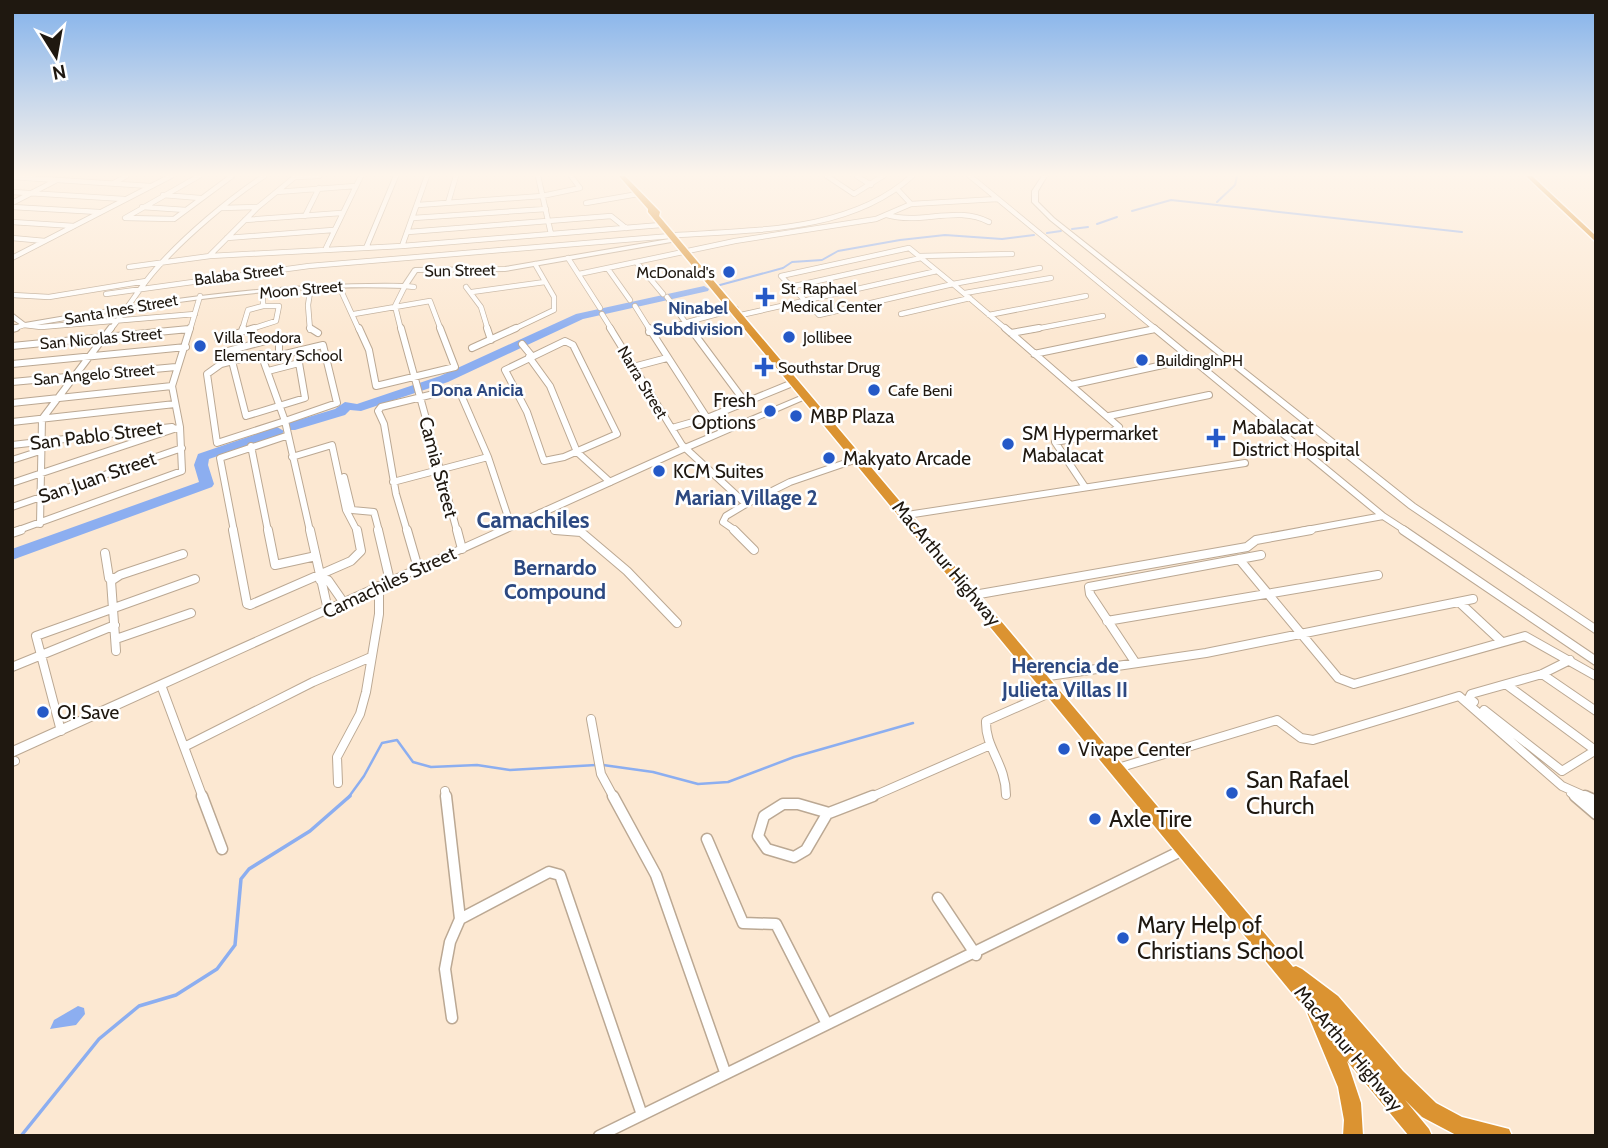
<svg xmlns="http://www.w3.org/2000/svg" width="1608" height="1148" viewBox="0 0 1608 1148" font-family="Cabin,sans-serif">
<style>
.water{fill:#8caef0}
.lines{fill:none;stroke-linecap:round;stroke-linejoin:round}
.stream-far2{stroke:#8caef0;stroke-width:2}
.stream-far1{stroke:#8caef0;stroke-width:2.5}
.stream{stroke:#8caef0;stroke-width:3.5}
.river{fill:#8caef0;fill-rule:evenodd}
.street-far3-casing{stroke:#bba893;stroke-width:6}
.street-far2-casing{stroke:#bba893;stroke-width:8}
.street-far1-casing{stroke:#bba893;stroke-width:10}
.street-casing{stroke:#bba893;stroke-width:13}
.secondary-casing{stroke:#bba893;stroke-width:2}
.highway-casing{stroke:#fff;stroke-width:3}
.street-far3{stroke:#fff;stroke-width:4.5}
.street-far2{stroke:#fff;stroke-width:6}
.street-far1{stroke:#fff;stroke-width:8}
.street{stroke:#fff;stroke-width:10}
.secondary{fill:#fff;fill-rule:evenodd}
.highway{fill:#db9331;fill-rule:evenodd}
.poi-dot{fill:#2559c7;stroke:#fff;stroke-width:2.5}
.labels{text-anchor:middle;stroke-width:5;stroke-linejoin:round;paint-order:stroke}
.far-street-label{font-size:16px;fill:#1f1810;stroke:#fff}
.far-poi-label{font-size:16px;fill:#1f1810;stroke:#fff;text-anchor:start}
.far-neighbourhood-label{font-size:18px;font-weight:bold;fill:#2d4981;stroke:#fff}
.poi-label{font-size:19px;fill:#1f1810;stroke:#fff;text-anchor:start}
.street-label{font-size:19px;fill:#1f1810;stroke:#fff}
.neighbourhood-label{font-size:21px;font-weight:bold;fill:#2d4981;stroke:#fff}
.quarter-label{font-size:23px;font-weight:bold;fill:#2d4981;stroke:#fff}
.near-poi-label{font-size:23px;fill:#1f1810;stroke:#fff;text-anchor:start}
</style>
<rect width="100%" height="100%" fill="#fce8d2"/>
<!-- water -->
<path class="water" d="M78 1006 84 1008 85 1014 76 1025 50 1029 54 1020Z"/>
<g class="lines">
<!-- stream-far2 -->
<path class="stream-far2" d="M1217 202 1235 185 1237 176
M1132 211 1171 200 1462 232
M1097 224 1117 217
M1072 229 1088 227
M1047 233 1061 231
M720 285 783 268 792 262 822 260 838 251 900 240 945 235 1002 239 1034 235"/>
<!-- stream-far1 -->
<path class="stream-far1" d="M603 765 653 772 698 784 728 782 794 757 913 723
M348 798 364 776 382 743 397 740 413 762 431 767 477 765 510 770 596 765"/>
<!-- stream -->
<path class="stream" d="M21 1136 99 1039 139 1006 176 995 217 969 235 945 241 879 249 869 310 831 350 796"/>
<!-- river -->
<path class="river" d="M704 286 709 289 708 291 583 319 448 382 361 411 350 410 345 415 295 430H285L283 427 285 424 335 409 345 402 357 404 440 376 576 314Z
M277 427 284 431 282 434 209 459 208 465 214 484 212 487 12 560V549L199 482 194 465 198 454Z"/>
<defs>
<path id="street-far3" d="M199 176 125 218 174 219 232 176
M538 176 551 234
M827 176 854 194 883 176
M857 176 871 185
M970 176 1157 330
M12 177 150 186
M295 177 319 176
M114 183 126 176
M898 190 911 204
M12 192 124 199
M277 192 355 186
M163 195 200 198
M12 203 55 181
M448 203 456 176
M586 203 638 194
M418 205 542 196 580 188 571 176
M12 207 99 212
M142 207 186 210
M222 208 257 207
M887 215C921 225 957 205 989 222
M305 216 319 188
M413 218 546 209
M245 220 341 213
M12 222 74 226
M408 232 611 216 626 228
M676 235C754 230 851 232 912 176
M12 238 45 241
M227 238 333 230
M402 246 427 176
M326 248 361 176
M366 248 396 176
M909 248 953 284 819 315 781 276Z
M210 255 258 207 296 176
M920 256 1012 254
M12 258 171 176
M568 258 600 308
M637 263 663 294
M129 267 210 256 402 246 661 225
M608 269 630 300
M579 274 735 241 876 219 911 204 997 199
M338 284 359 330
M953 284 1007 330
M953 284 1040 268
M466 287 481 307 488 330
M790 287 921 258
M472 292 545 282
M965 293 1051 278
M106 294 309 266 671 236
M12 295 49 297 146 281
M667 297 691 330
M635 306 650 330
M354 314 430 301 441 330
M602 314 612 330
M901 314 970 298
M741 315 937 271
M989 315 1086 296
M12 329 24 325 41 327 195 314
M110 330C127 310 139 288 156 269 184 237 229 199 264 176
M183 330 189 329
M190 330 200 296
M242 330 248 310 263 306V292
M248 330 276 321 279 306H263
M310 330 308 305 311 286
M401 330 395 306 405 286 414 287
M512 330 554 310V297L535 264
M658 330 736 309
M1030 330 1103 316
M1152 330 1155 329"/>
<path id="street-far2" d="M310 328 318 333
M359 328 369 350 376 386 455 367 440 328
M401 328 457 531
M487 328 491 340
M610 328 682 445 746 504 790 482 860 458
M649 328 707 418
M690 328 745 402
M1005 328 1119 427 1112 432 1055 442 1085 487
M1154 328 1383 516 1301 531
M12 329 16 328
M242 331 243 328
M649 332 665 328
M1011 333 1039 328
M218 339 254 328
M565 341 573 345 617 434 564 457 544 461 527 412 505 370Z
M522 344 531 355
M12 346 189 329
M472 348 516 328
M261 354 285 421 217 443 207 374 221 364Z
M1034 354 1155 329
M529 357 550 386 577 452 610 482
M264 359 323 345 337 403 285 421
M232 361 246 416 305 398 299 363 268 371
M12 364 186 347
M221 364 224 352 273 339H279V355
M633 367 667 358
M12 382 176 367
M1071 385 1172 363
M12 403 172 386
M1109 416 1209 395
M285 421 310 531
M12 422 175 404
M672 428 707 418 795 382
M12 445 172 427
M251 446 268 531
M292 457 332 445 346 510 357 531
M12 460 40 451
M344 477 352 510 374 512 379 531
M393 482 488 457
M12 483 180 427
M12 507 182 448
M540 513 556 531H567
M907 515 1245 463
M1383 516 1406 531
M40 524 42 419 111 328
M16 531 182 471 180 427 172 386 190 328
M234 531 220 458 286 436
M407 531 396 494 384 424 378 411 381 407 458 388 488 457 511 526
M736 531 723 522 726 516 746 504"/>
<path id="street-far1" d="M233 530 247 604 250 605 351 561 361 551 357 530
M268 530 275 565 316 556
M310 530 328 610
M378 530 390 581
M407 530 418 568
M457 530 462 549
M555 530 581 532 627 571 677 623
M734 530 754 550
M1403 530 1596 661
M12 533 21 530
M105 553 109 578H115
M1239 559 1338 678 1354 684 1525 636 1596 676
M320 580H328L344 603
M974 595 1247 547 1256 540 1311 530
M1459 602 1502 642
M1107 621 1378 575
M116 639 191 613
M116 651 111 581 120 575 183 554
M1135 662 1090 594 1089 587 1261 555
M12 667 115 625
M1542 674 1596 711
M1042 677 1206 653 1473 599
M161 685 203 798
M1507 685 1595 750
M1474 702 1469 698 1471 694 1542 674 1570 660
M1484 710 1562 771 1596 750
M591 719 601 774 614 798
M61 731 36 636 195 579
M184 747 313 682 371 657
M12 762 15 761
M1118 768 1277 720 1301 738 1313 740 1459 696 1562 786 1589 798
M338 783 337 757 360 714 366 692 379 614V586
M445 791 446 798
M1571 793 1577 798
M1006 795C1006 764 985 748 986 721L1054 691
M869 798 988 746"/>
<path id="street" d="M202 796 222 849
M446 796 460 919 450 942 445 969 452 1018
M613 796 656 875 725 1072
M1575 796 1596 814
M1585 796 1596 801
M827 814 806 850 794 857 767 849 758 836 764 816 783 804H798L829 813 873 796
M707 839 743 923 776 924 827 1024
M938 898 976 955
M460 919 549 872 560 875 642 1115
M599 1136 1183 850"/>
<path id="secondary" d="M1042 176H1047L1038 191V202L1054 218 1415 504 1596 625V634L1409 508 1050 220 1032 202V191Z
M675 238 678 240 677 241 505 271 417 272 407 287 405 288C373 287 341 287 309 289 213 294 118 311 24 327L12 319V313L25 323C152 301 274 282 403 284L413 269 415 268 505 267Z
M803 395H806L810 397 688 450 12 757V747L682 446Z"/>
<path id="highway" d="M619 176H625L660 212 659 216 1293 967 1296 966 1302 969 1338 996 1403 1071 1436 1103 1462 1117 1509 1129 1512 1136H1458L1422 1117 1405 1100 1429 1129 1432 1136H1409L1347 1061 1361 1103 1363 1136H1343L1344 1120 1338 1087 1306 1010 648 212V209Z
M1526 176H1532L1596 236V242Z"/>
</defs>
<!-- street-far3 casing -->
<use href="#street-far3" class="street-far3-casing"/>
<!-- street-far2 casing -->
<use href="#street-far2" class="street-far2-casing"/>
<!-- street-far1 casing -->
<use href="#street-far1" class="street-far1-casing"/>
<!-- street casing -->
<use href="#street" class="street-casing"/>
<!-- secondary casing -->
<use href="#secondary" class="secondary-casing"/>
<!-- highway casing -->
<use href="#highway" class="highway-casing"/>
<!-- street-far3 -->
<use href="#street-far3" class="street-far3"/>
<!-- street-far2 -->
<use href="#street-far2" class="street-far2"/>
<!-- street-far1 -->
<use href="#street-far1" class="street-far1"/>
<!-- street -->
<use href="#street" class="street"/>
<!-- secondary -->
<use href="#secondary" class="secondary"/>
<!-- highway -->
<use href="#highway" class="highway"/>
</g>
<!-- sky -->
<linearGradient id="sky" x2="0" y2="1"><stop stop-color="#83b2eb"/><stop offset="0.52" stop-color="#fef5eb"/><stop offset="1" stop-color="#fef5eb" stop-opacity="0"/></linearGradient>
<rect width="1608" height="336" fill="url(#sky)"/>
<!-- markers -->
<g class="poi-dot">
<circle cx="729" cy="272" r="7"/>
<path d="M761.5 286.5h7v7h7v7h-7v7h-7v-7h-7v-7h7z"/>
<circle cx="789" cy="337" r="7"/>
<circle cx="200" cy="346" r="7"/>
<circle cx="1142" cy="360" r="7"/>
<path d="M760.5 356.5h7v7h7v7h-7v7h-7v-7h-7v-7h7z"/>
<circle cx="874" cy="390" r="7"/>
<circle cx="770" cy="411" r="7"/>
<circle cx="796" cy="416" r="7"/>
<path d="M1212.5 427.5h7v7h7v7h-7v7h-7v-7h-7v-7h7z"/>
<circle cx="1008" cy="444" r="7"/>
<circle cx="829" cy="458" r="7"/>
<circle cx="659" cy="471" r="7"/>
<circle cx="43" cy="712" r="7"/>
<circle cx="1064" cy="749" r="7"/>
<circle cx="1232" cy="793" r="7"/>
<circle cx="1095" cy="819" r="7"/>
<circle cx="1123" cy="938" r="7"/>
</g>
<g class="labels">
<!-- far-street labels -->
<g class="far-street-label">
<text transform="translate(460 270) rotate(-1)" y="6">Sun Street</text>
<text transform="translate(239 274) rotate(-7)" y="6">Balaba Street</text>
<text transform="translate(301 289) rotate(-5)" y="6">Moon Street</text>
<text transform="translate(121 309) rotate(-10)" y="6">Santa Ines Street</text>
<text transform="translate(101 338) rotate(-5)" y="6">San Nicolas Street</text>
<text transform="translate(94 374) rotate(-5)" y="6">San Angelo Street</text>
<text transform="translate(643 382) rotate(59)" y="6">Narra Street</text>
</g>
<!-- far-poi labels -->
<g class="far-poi-label">
<text x="715" y="278" text-anchor="end">McDonald's</text>
<text x="781" y="294">St. Raphael<tspan x="781" dy="18">Medical Center</tspan></text>
<text x="214" y="343">Villa Teodora<tspan x="214" dy="18">Elementary School</tspan></text>
<text x="803" y="343">Jollibee</text>
<text x="1156" y="366">BuildingInPH</text>
<text x="778" y="373">Southstar Drug</text>
<text x="888" y="396">Cafe Beni</text>
</g>
<!-- far-neighbourhood labels -->
<g class="far-neighbourhood-label">
<text x="698" y="314">Ninabel<tspan x="698" dy="21">Subdivision</tspan></text>
<text x="477" y="396">Dona Anicia</text>
</g>
<!-- poi labels -->
<g class="poi-label">
<text x="756" y="407" text-anchor="end">Fresh<tspan x="756" dy="22">Options</tspan></text>
<text x="810" y="423">MBP Plaza</text>
<text x="1232" y="434">Mabalacat<tspan x="1232" dy="22">District Hospital</tspan></text>
<text x="1022" y="440">SM Hypermarket<tspan x="1022" dy="22">Mabalacat</tspan></text>
<text x="843" y="465">Makyato Arcade</text>
<text x="673" y="478">KCM Suites</text>
<text x="57" y="719">O! Save</text>
<text x="1078" y="756">Vivape Center</text>
</g>
<!-- street labels -->
<g class="street-label">
<text transform="translate(96 435) rotate(-7)" y="7">San Pablo Street</text>
<text transform="translate(439 467) rotate(75)" y="7">Camia Street</text>
<text transform="translate(97 477) rotate(-19)" y="7">San Juan Street</text>
<text transform="translate(947 563) rotate(50)" y="7">MacArthur Highway</text>
<text transform="translate(389 582) rotate(-25)" y="7">Camachiles Street</text>
<text transform="translate(1349 1048) rotate(50)" y="7">MacArthur Highway</text>
</g>
<!-- neighbourhood labels -->
<g class="neighbourhood-label">
<text x="746" y="505">Marian Village 2</text>
<text x="555" y="575">Bernardo<tspan x="555" dy="24">Compound</tspan></text>
<text x="1065" y="673">Herencia de<tspan x="1065" dy="24">Julieta Villas II</tspan></text>
</g>
<!-- quarter labels -->
<g class="quarter-label">
<text x="533" y="528">Camachiles</text>
</g>
<!-- near-poi labels -->
<g class="near-poi-label">
<text x="1246" y="788">San Rafael<tspan x="1246" dy="26">Church</tspan></text>
<text x="1109" y="827">Axle Tire</text>
<text x="1137" y="933">Mary Help of<tspan x="1137" dy="26">Christians School</tspan></text>
</g>
</g>
<!-- border -->
<rect width="1608" height="1148" fill="none" stroke="#1f1810" stroke-width="28"/>
<!-- north arrow -->
<g transform="translate(56 56) rotate(169)" stroke="#ffffff" stroke-width="5" paint-order="stroke">
<path d="M0-5L12 26L0 18L-12 26Z" fill="#1f1810"/>
<text y="-10" font-size="19" font-weight="bold" text-anchor="middle" fill="#1f1810">N</text>
</g>
</svg>
